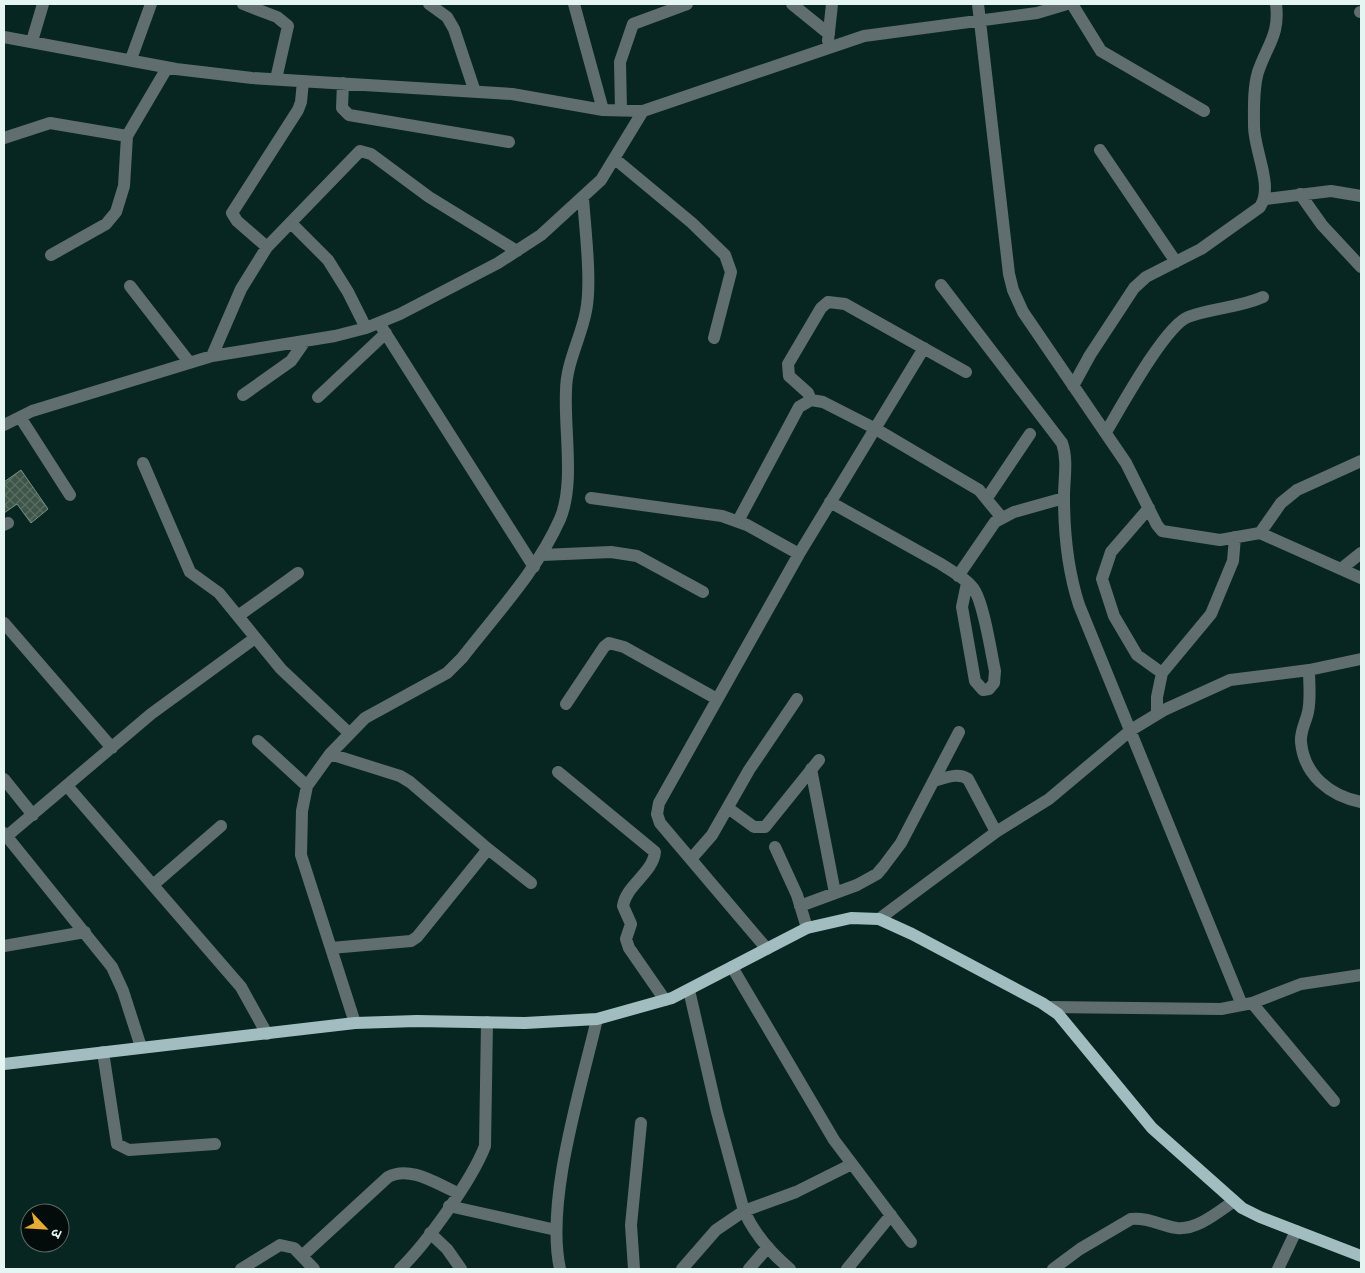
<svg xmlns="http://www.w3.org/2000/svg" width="1365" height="1273" viewBox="0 0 1365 1273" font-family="'Crimson Pro','Noto Sans Devanagari',serif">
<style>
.building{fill:url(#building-cross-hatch);stroke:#748e80}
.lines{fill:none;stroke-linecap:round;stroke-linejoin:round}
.minor{stroke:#616e6f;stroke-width:12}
.major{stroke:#a1bdbf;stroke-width:12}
</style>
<defs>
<pattern id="building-cross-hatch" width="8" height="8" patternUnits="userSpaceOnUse" patternTransform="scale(1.25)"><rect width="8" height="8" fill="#3e5549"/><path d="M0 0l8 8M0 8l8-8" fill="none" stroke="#5a6e64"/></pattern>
</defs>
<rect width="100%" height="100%" fill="#082621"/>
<!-- building -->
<path class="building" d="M21 470 48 509 31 523 17 504 4 513V482Z"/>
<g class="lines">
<!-- minor -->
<path class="minor" d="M243 4 277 17 288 26 276 79
M429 4 447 17 454 29 475 92
M574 4 603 110
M792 4 829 34
M978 4 1009 274 1013 290 1023 312 1126 463 1157 525 1162 531 1220 540 1260 533 1361 578
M1072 4 1101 51 1204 111
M1360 12H1361
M4 37 176 69 252 78 512 94 603 110 643 111 864 36 1037 13 1067 4
M32 41 43 4
M828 41 832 4
M131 59 151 4
M343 83 342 108 349 115 509 142
M621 110 620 62 633 24 687 4
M4 138 50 123 127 136
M1100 150 1176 262
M615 159 692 223 725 255 731 272 714 338
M1300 194 1322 225 1361 267
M1266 199 1331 191 1361 196
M291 223 328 260 348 292 366 328
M267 247 237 221 232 213 298 110 301 102 303 81
M51 255 106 224 116 212 124 186 127 136 167 68
M941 285 1062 443C1068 460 1064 479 1064 497 1064 533 1068 571 1079 605L1242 1005
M130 286 189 362
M379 323 534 567
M212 356 241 289 267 247 360 151 371 154 429 197 517 251
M1073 386 1090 355 1134 288 1146 277 1201 249 1260 207C1274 186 1254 151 1254 126 1254 109 1253 89 1258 72 1267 45 1280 35 1276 4
M243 395 291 361 305 341
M318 397 386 333
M811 400 808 393 789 376 788 364 821 308 828 302 845 304 966 372
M20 417 70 495
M4 425 32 411 212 356 335 336 366 328 400 314 498 263 541 235 601 180 643 111
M1106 432C1121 407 1165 326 1188 317 1212 308 1238 308 1263 297
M143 463 190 572 219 593 281 669 349 733
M591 498 722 516 747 525 799 554
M987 498 1030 434
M830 502 941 564C951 571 969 580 975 591 984 606 991 652 995 671L994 683 989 689 983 690 975 681 962 607 967 583
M1149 508 1111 552 1102 579 1114 616 1137 655 1162 673
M738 521 799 407 811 400 823 402 874 428 979 490 1002 518
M4 525 8 523
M1260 533 1281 503 1297 490 1361 461
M542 555 611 552 637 556 703 592
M1341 569 1361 553
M958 576 995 522 1014 512 1064 498
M238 616 298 573
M4 623 112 748
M1309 670C1309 683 1311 699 1308 712 1306 722 1300 731 1301 742 1304 775 1330 796 1361 802
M566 704 604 647 609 643 624 647 717 699
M1157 714V697L1162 673 1211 614 1233 561 1235 537
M258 741 307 786
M330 754 400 776 410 782 488 849 531 883
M811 769 835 893
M558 772 655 852C653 873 626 885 623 906L631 924 626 939 629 948 665 1000
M4 779 33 815
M934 781C945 778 958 772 968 779L996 832
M68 787 241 987 267 1034
M728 808 754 827H765L819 760
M4 833 112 967 123 991 141 1047
M7 836 151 714 255 638
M775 847 797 895 807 928
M691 859 712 835 749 770 797 699
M153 885 221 826
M800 906 857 885 877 874 883 867 901 843 959 732
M879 919 996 832 1049 799 1131 730 1164 710 1230 680 1309 670 1361 659
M4 946 85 932
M331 948 411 941 417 937 488 849
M767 949 660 823 657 814 659 803 799 554 924 348
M732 967 834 1140 911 1242
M689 990 717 1112 744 1211C754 1233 772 1254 790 1269
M1252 1003 1334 1101
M1048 1007 1221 1009 1252 1003 1301 984 1361 975
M355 1023 301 855 302 811 307 786 330 754 365 718 447 673 462 658C496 614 537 571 560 519 575 484 564 430 566 391 566 363 581 338 586 311 592 282 585 229 583 198
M103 1052 117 1144 129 1150 215 1144
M449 1206 556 1230
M430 1233 447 1249 461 1269
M302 1256 388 1177C410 1165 437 1184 458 1193
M241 1269 280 1245 294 1248 314 1269
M400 1269C426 1244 472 1180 485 1146L487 1022
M560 1269C545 1201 581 1088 597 1019
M634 1269 631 1225 641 1123
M682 1269 716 1230 744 1211 796 1192 852 1164
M749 1269 768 1247
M847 1269 891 1215
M1053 1269 1080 1249 1131 1219C1148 1217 1161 1226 1177 1228 1197 1230 1218 1212 1234 1201
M1278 1269 1296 1231"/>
<!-- major -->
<path class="major" d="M4 1064 355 1023 417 1021 525 1023 597 1019 672 998 807 928 851 918 879 919 912 934 1042 1003 1058 1014 1152 1128 1242 1208 1260 1217 1361 1256"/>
</g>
<!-- border -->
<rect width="1365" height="1273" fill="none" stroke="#e5f5f2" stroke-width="10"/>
<!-- north arrow -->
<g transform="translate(45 1228) rotate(115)"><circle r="24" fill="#030c0a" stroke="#5d6967"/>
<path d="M0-4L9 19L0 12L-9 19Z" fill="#e8ab37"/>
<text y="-8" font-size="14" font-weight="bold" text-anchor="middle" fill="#e5f5f2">उ</text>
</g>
</svg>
